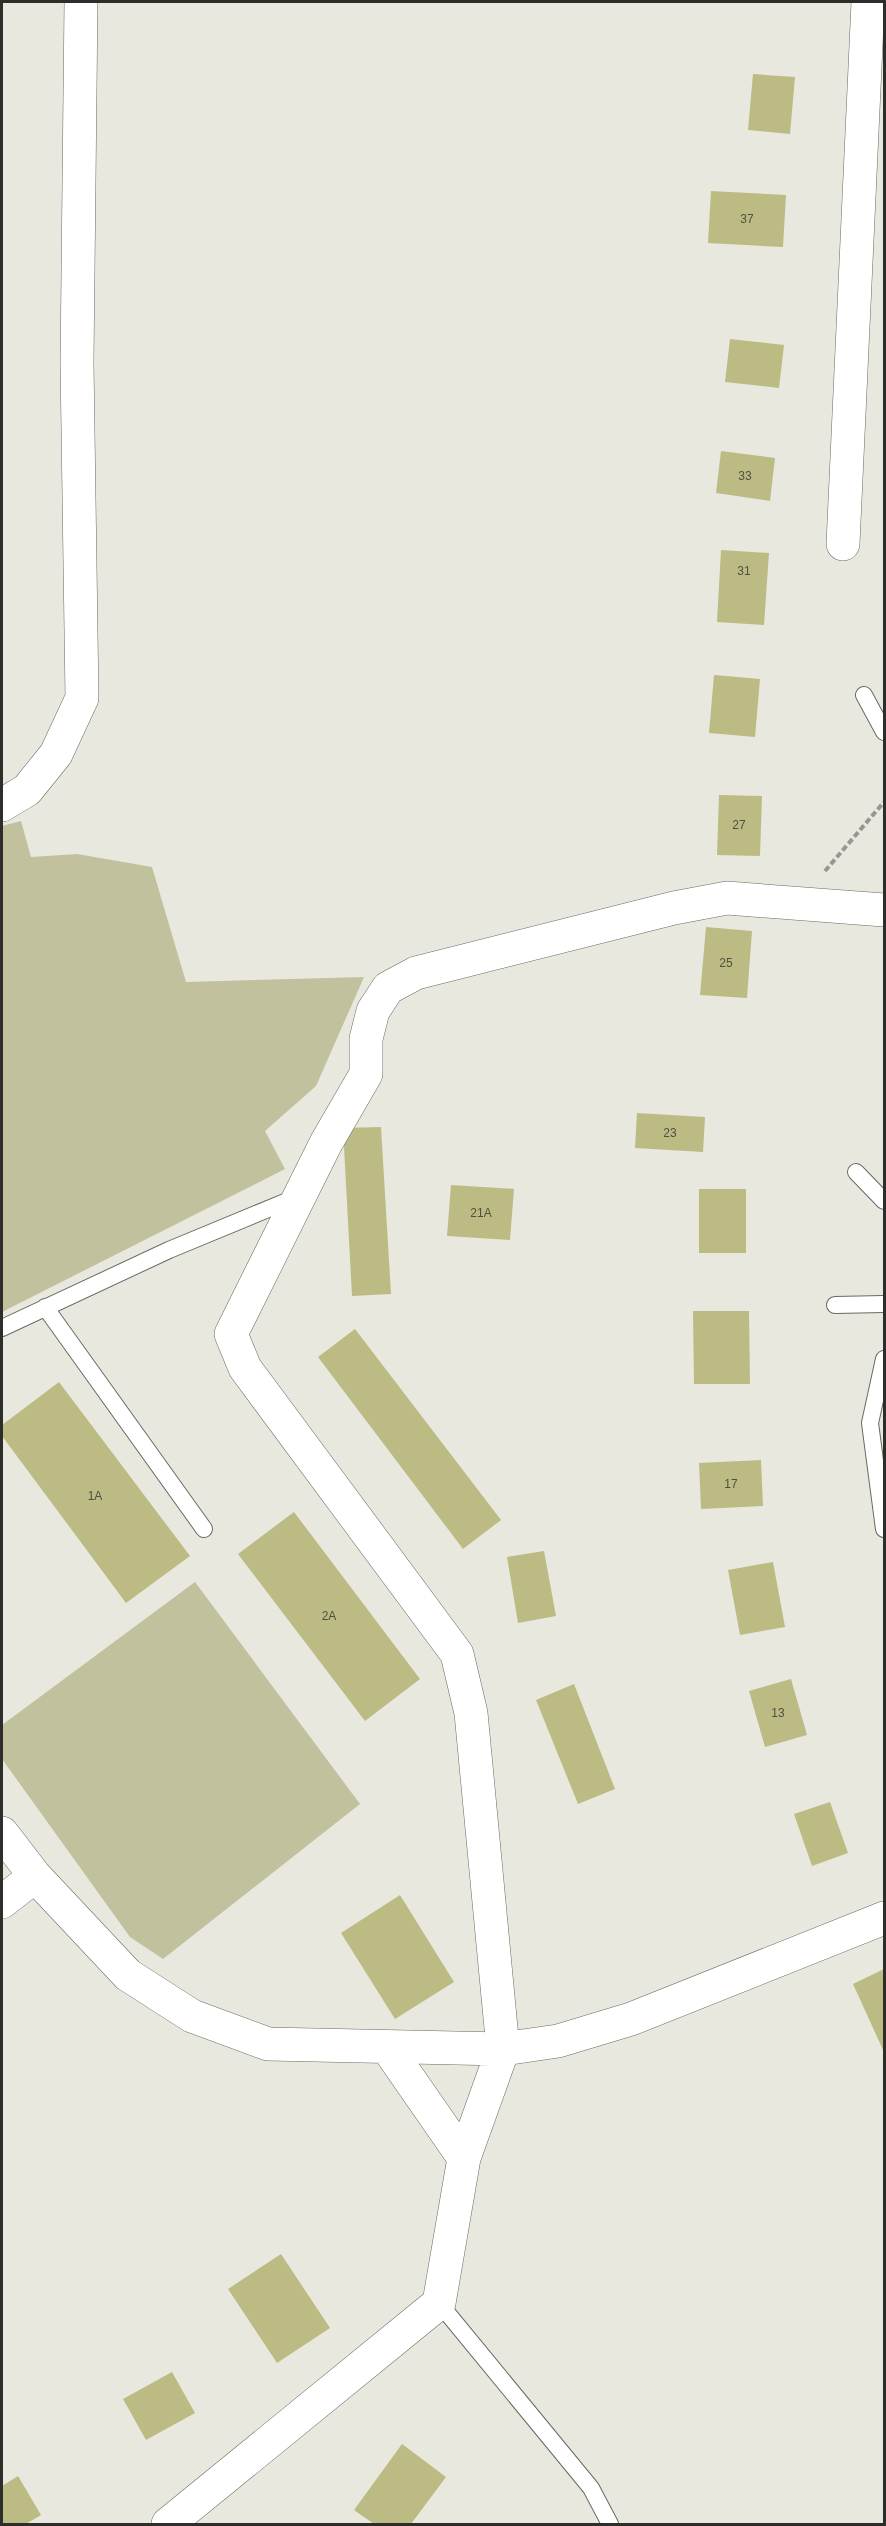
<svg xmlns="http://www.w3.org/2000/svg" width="886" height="2526" viewBox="0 0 886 2526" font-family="Arial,sans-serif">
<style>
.green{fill:#c1c19d}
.building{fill:#bcbb84}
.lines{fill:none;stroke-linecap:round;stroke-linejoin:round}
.lane-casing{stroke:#696a62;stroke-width:18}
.street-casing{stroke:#696a62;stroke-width:34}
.path{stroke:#979791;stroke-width:4;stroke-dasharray:6 3;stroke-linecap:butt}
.lane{stroke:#fff;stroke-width:16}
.street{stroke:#fff;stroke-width:33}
.labels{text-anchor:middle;stroke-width:6;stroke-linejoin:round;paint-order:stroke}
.number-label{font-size:12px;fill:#515040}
</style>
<rect width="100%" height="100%" fill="#e8e8df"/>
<!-- green -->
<path class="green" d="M21 821 31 857 77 854 152 867 186 982 364 977 316 1086 265 1131 285 1169 2 1312V826Z
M195 1582 360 1804 163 1959 130 1937 2 1759V1725Z"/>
<!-- building -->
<path class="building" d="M753 74 795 77 790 134 748 130Z
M711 191 786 195 783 247 708 243Z
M730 339 784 345 779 388 725 382Z
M721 451 775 458 770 501 716 493Z
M721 550 769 553 764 625 717 622Z
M714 675 760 679 755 737 709 733Z
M719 795 762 796 760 856 717 855Z
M706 927 752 931 747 998 700 995Z
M637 1113 705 1117 703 1152 635 1148Z
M381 1127 391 1294 352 1296 343 1128Z
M451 1185 514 1189 510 1240 447 1236Z
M699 1189H746V1253H699Z
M693 1311H749L750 1384H694Z
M355 1329 501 1520 463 1549 318 1357Z
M59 1382 190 1556 126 1603 2 1436V1425Z
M761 1460 763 1506 701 1509 699 1463Z
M294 1512 420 1679 365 1721 238 1554Z
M544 1551 556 1616 518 1623 507 1557Z
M773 1562 785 1627 740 1635 728 1570Z
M791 1679 807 1735 765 1747 749 1691Z
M574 1684 615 1789 578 1804 536 1700Z
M830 1802 848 1853 812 1866 794 1814Z
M400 1895 454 1982 395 2019 341 1933Z
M884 1969V2052L853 1984Z
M281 2254 330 2328 277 2363 228 2289Z
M172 2372 195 2413 146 2440 123 2399Z
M402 2444 446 2477 411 2524H374L354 2510Z
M18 2476 41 2515 26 2524H2V2486Z"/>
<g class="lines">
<defs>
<path id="lane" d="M864 695 884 732
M856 1172 884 1201
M835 1305 884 1304
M45 1307 204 1529
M2 1328 169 1250 297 1197
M884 1359 870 1423 884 1529
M439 2303 591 2488 610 2524"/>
<path id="street" d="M843 544 868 2
M2 805 27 790 56 754 82 698 77 363 81 2
M2 1833 35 1876 128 1975 192 2016 268 2044 503 2049 558 2041 631 2019 884 1918
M2 1902 35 1876
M387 2047 464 2158
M168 2524 439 2303 464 2158 503 2049 471 1713 457 1654 245 1368 231 1334 326 1143 366 1074V1039L373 1011 388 988 416 973 674 908 727 898 884 910"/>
</defs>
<!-- lane casing -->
<use href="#lane" class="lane-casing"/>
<!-- street casing -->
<use href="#street" class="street-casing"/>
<!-- path -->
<path class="path" d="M825 871 884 802"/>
<!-- lane -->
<use href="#lane" class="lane"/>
<!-- street -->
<use href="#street" class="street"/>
</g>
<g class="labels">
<!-- number labels -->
<g class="number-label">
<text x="747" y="223">37</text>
<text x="745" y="480">33</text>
<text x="744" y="575">31</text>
<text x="739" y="829">27</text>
<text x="726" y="967">25</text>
<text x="670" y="1137">23</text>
<text x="481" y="1217">21А</text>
<text x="731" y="1488">17</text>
<text x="95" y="1500">1А</text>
<text x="329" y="1620">2А</text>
<text x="778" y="1717">13</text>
</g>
</g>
<!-- border -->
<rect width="886" height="2526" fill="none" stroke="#2d2d2a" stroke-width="6"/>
</svg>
